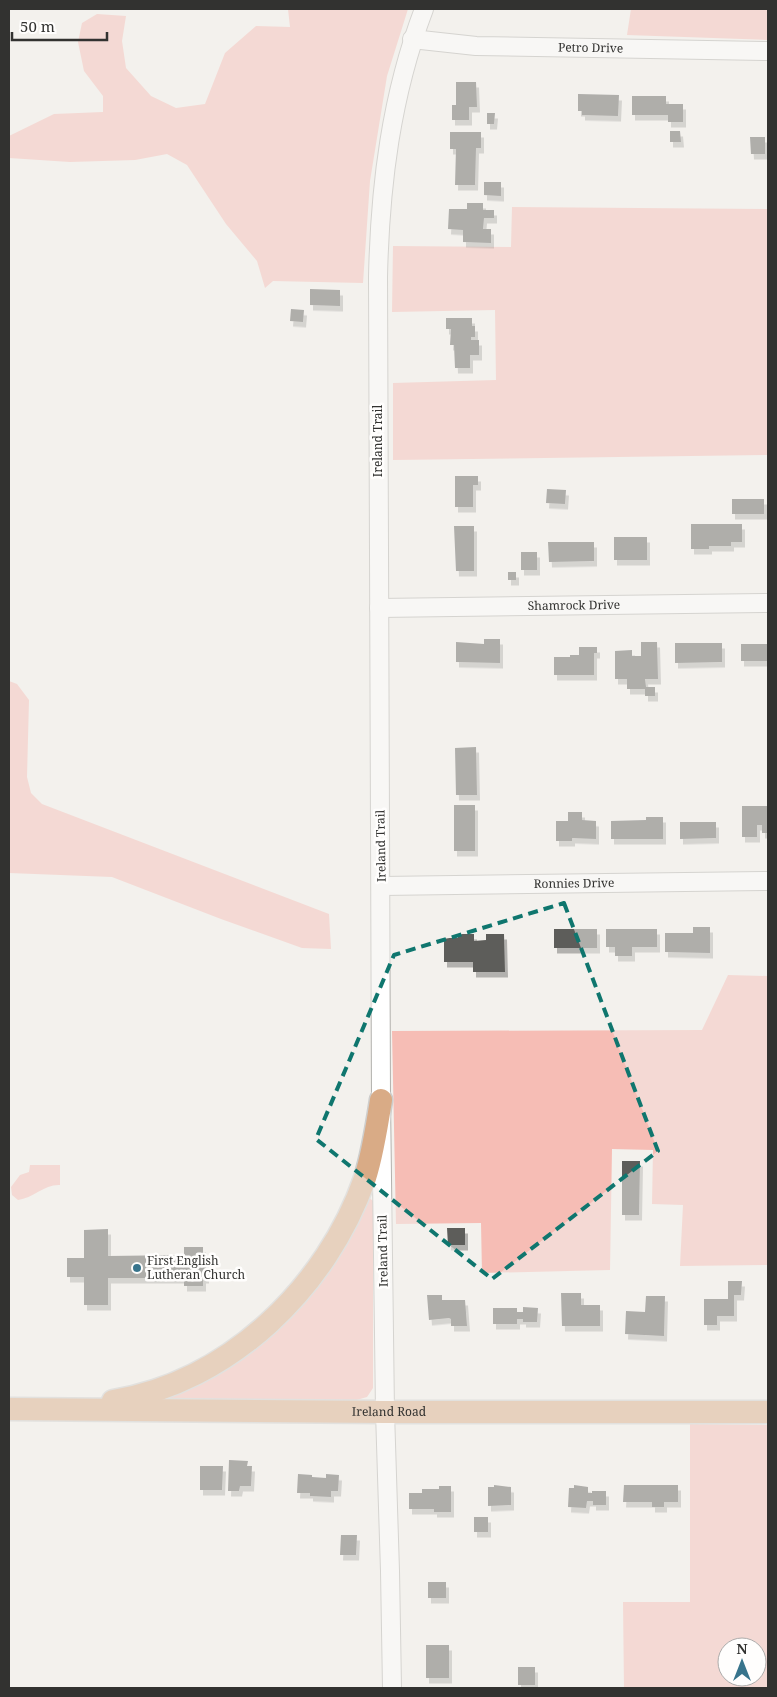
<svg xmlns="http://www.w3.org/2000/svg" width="777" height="1697" viewBox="0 0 777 1697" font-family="'Noto Serif',serif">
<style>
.green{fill:#f6bdb5;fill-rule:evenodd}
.building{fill:#5d5d5a;filter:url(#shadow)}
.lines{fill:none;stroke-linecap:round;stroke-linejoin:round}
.minor-casing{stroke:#b2b1ad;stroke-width:20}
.major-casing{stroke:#cececd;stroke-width:25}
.minor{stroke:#fff;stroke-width:18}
.major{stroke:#d9ab86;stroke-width:22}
.marked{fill:none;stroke:#0f766e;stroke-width:4;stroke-dasharray:10 6;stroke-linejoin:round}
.poi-dot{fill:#38748c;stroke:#fffefd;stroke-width:2}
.labels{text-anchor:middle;stroke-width:5;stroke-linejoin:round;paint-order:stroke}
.street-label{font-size:12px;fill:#323230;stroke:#fffefd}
.poi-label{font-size:12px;fill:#323230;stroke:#fffefd;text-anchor:start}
</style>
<defs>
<filter id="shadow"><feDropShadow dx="3" dy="5.5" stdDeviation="0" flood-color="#0004"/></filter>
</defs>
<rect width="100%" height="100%" fill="#f3f1ed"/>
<!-- green -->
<path class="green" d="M288 9H408L387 76 370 181 363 283 273 281 265 288 257 261 226 224 187 165 167 154 135 160 70 162 9 158V136L54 114 103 112V96L84 71 78 42 82 23 97 14 126 16 122 41 126 68 151 96 176 108 205 104 225 53 256 26 290 27Z
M631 9H768V40L627 35Z
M512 207 768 209V455L393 460V383L496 380 495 310 392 312 393 246 511 247Z
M9 681 17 684 29 700 27 777 31 793 42 804 329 914 331 949 302 948 221 919 112 877 9 873Z
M728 975 768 976V1265L680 1266 683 1205 652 1204 653 1150 612 1149 610 1270 482 1273 481 1223 396 1224 392 1031 702 1030Z
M30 1165H60V1185C45 1184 33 1198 18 1200L12 1195 11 1187 20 1175 29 1172Z
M366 1195 373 1201V1388L367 1397 353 1401 171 1399 169 1395 227 1365Z
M690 1424 768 1425V1688H624L623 1602H690ZM727 1647H757V1677H727Z"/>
<!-- building -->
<path class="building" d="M456 82H476L477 107H469V120H452V105H456Z
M578 94 619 95 618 116 582 115V111H578Z
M632 96H666V104H683V122H668V115H632Z
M487 113H495L494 124H487Z
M670 131H680L681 142H670Z
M450 132H481V148H476L475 185H455L456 149H450Z
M750 137H765V154H751Z
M484 182H501V196L484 195Z
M467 203H483V210H494V218H484L483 229H491V243L463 242V230L448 229 449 209H467Z
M310 289 340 290V306L310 305Z
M291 309 304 310 303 322 290 321Z
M446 318H472V326H475V337H471V340H479V355H470V368H455L454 345H450L451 329H446Z
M455 476H478V485H473V507H455Z
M547 489 566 490 565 504 546 503Z
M732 499H764V514H732Z
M691 524H742V542H731V546H709V549H691Z
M454 526H474V571H456Z
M614 537H647V560H614Z
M548 542H594V561L549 562Z
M521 552H537V570H521Z
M508 572H516V580H508Z
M484 639H500V663L456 662V642L484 644Z
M641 642H657L658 679H645L646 687H655V696H645V689H627V679H615V651L632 650V656H641Z
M675 643H722V662L675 663Z
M741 644H768V661H741Z
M579 647H597V653H594V675H554V657H570V655H579Z
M476 747 477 795H456L455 748Z
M454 805H475V851H454Z
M742 806H768V833H762V825H757V837H742Z
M568 812H582V820L596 821V839L572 838V841H556V821H568Z
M646 817H663V839H611V821L646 820Z
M680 822H716V838L680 839Z
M693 927H710V953L665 952V933H693Z
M554 929H597V948H554Z
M606 929H657V947H632V956H615V947H606Z
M458 934H474V941L486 940V934H504L505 972H473V962H444V938H458Z
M622 1161H640L639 1215H622Z
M447 1228H465V1245H448Z
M108 1229V1256L184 1255V1247H203V1255H206V1278H203V1286H184V1278H108V1305H84V1277H67V1258H84V1230Z
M728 1281H742L741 1295H734V1316H717V1325H704V1299H728Z
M561 1293H581V1305H600V1326H562Z
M427 1295H442V1300H465L467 1326H451V1319L449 1318 429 1320Z
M646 1296H665L664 1336 625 1334 626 1311 645 1312Z
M523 1307 538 1308 537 1322H523V1319H517V1324H493V1308H517V1312H523Z
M229 1460 248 1461 247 1466H252L251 1486H240L239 1491H228Z
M200 1466H223L222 1490H200Z
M298 1474 312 1475V1477L326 1478V1474L339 1475 338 1491H331V1497L310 1496V1493H297Z
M494 1485 511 1487V1505L488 1506V1487H494Z
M574 1485 588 1487V1493H592V1491H606V1505H593V1501H587L586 1508 568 1507 569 1488H574Z
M624 1485H678V1502H664V1507H652V1502H623Z
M439 1486H451V1512H434V1509H409V1493H422V1489H439Z
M474 1517H488V1532H474Z
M341 1535H357L356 1555H340Z
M428 1582H446V1598H428Z
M426 1645H449V1678H426Z
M518 1667H535V1685H518Z"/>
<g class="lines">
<defs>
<g id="minor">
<path id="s1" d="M412 39 476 46 768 51"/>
<path id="s2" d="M379 608 768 603"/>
<path id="s3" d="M382 886 768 881"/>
<path d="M392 1688 390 1571 385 1412 381 1100 378 277C380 185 391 96 424 9"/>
</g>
<g id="major">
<path d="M113 1401C230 1382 327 1287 365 1178 373 1153 377 1126 381 1100"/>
<path id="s4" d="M9 1409 385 1412H768"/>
</g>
</defs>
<!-- minor casing -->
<use href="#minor" class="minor-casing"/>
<!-- major casing -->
<use href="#major" class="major-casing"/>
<!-- minor -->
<use href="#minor" class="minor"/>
<!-- major -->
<use href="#major" class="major"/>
</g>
<!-- marked area -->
<path d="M0 0H777V1697H0ZM564 903 658 1151 492 1279 316 1139 394 955Z" fill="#f3f1ed" fill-opacity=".55" fill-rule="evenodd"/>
<path class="marked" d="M564 903 658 1151 492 1279 316 1139 394 955Z"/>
<!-- markers -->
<circle class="poi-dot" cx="137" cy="1268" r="5"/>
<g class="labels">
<!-- street labels -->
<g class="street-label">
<text dy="4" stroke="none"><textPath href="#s1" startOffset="179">Petro Drive</textPath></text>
<text transform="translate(378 441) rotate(-90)" y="4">Ireland Trail</text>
<text dy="4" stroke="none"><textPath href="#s2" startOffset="195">Shamrock Drive</textPath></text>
<text transform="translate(381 846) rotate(-91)" y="4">Ireland Trail</text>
<text dy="4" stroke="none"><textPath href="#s3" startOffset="192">Ronnies Drive</textPath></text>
<text transform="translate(383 1251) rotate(-91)" y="4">Ireland Trail</text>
<text dy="4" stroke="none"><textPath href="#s4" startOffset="380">Ireland Road</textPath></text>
</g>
<!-- poi labels -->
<g class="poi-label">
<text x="147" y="1265">First English<tspan x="147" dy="14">Lutheran Church</tspan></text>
</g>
</g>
<!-- border -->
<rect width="777" height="1697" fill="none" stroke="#323230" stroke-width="20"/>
<!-- north arrow -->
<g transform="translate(742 1662)"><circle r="24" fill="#fffefd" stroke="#adacab"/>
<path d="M0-4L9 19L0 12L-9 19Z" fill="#38748c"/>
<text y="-8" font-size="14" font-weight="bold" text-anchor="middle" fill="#323230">N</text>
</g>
<!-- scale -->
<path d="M12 32v8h95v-8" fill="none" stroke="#323230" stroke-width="2.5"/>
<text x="20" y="32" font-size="15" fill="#323230" stroke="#fffefd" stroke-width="4" paint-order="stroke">50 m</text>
</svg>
